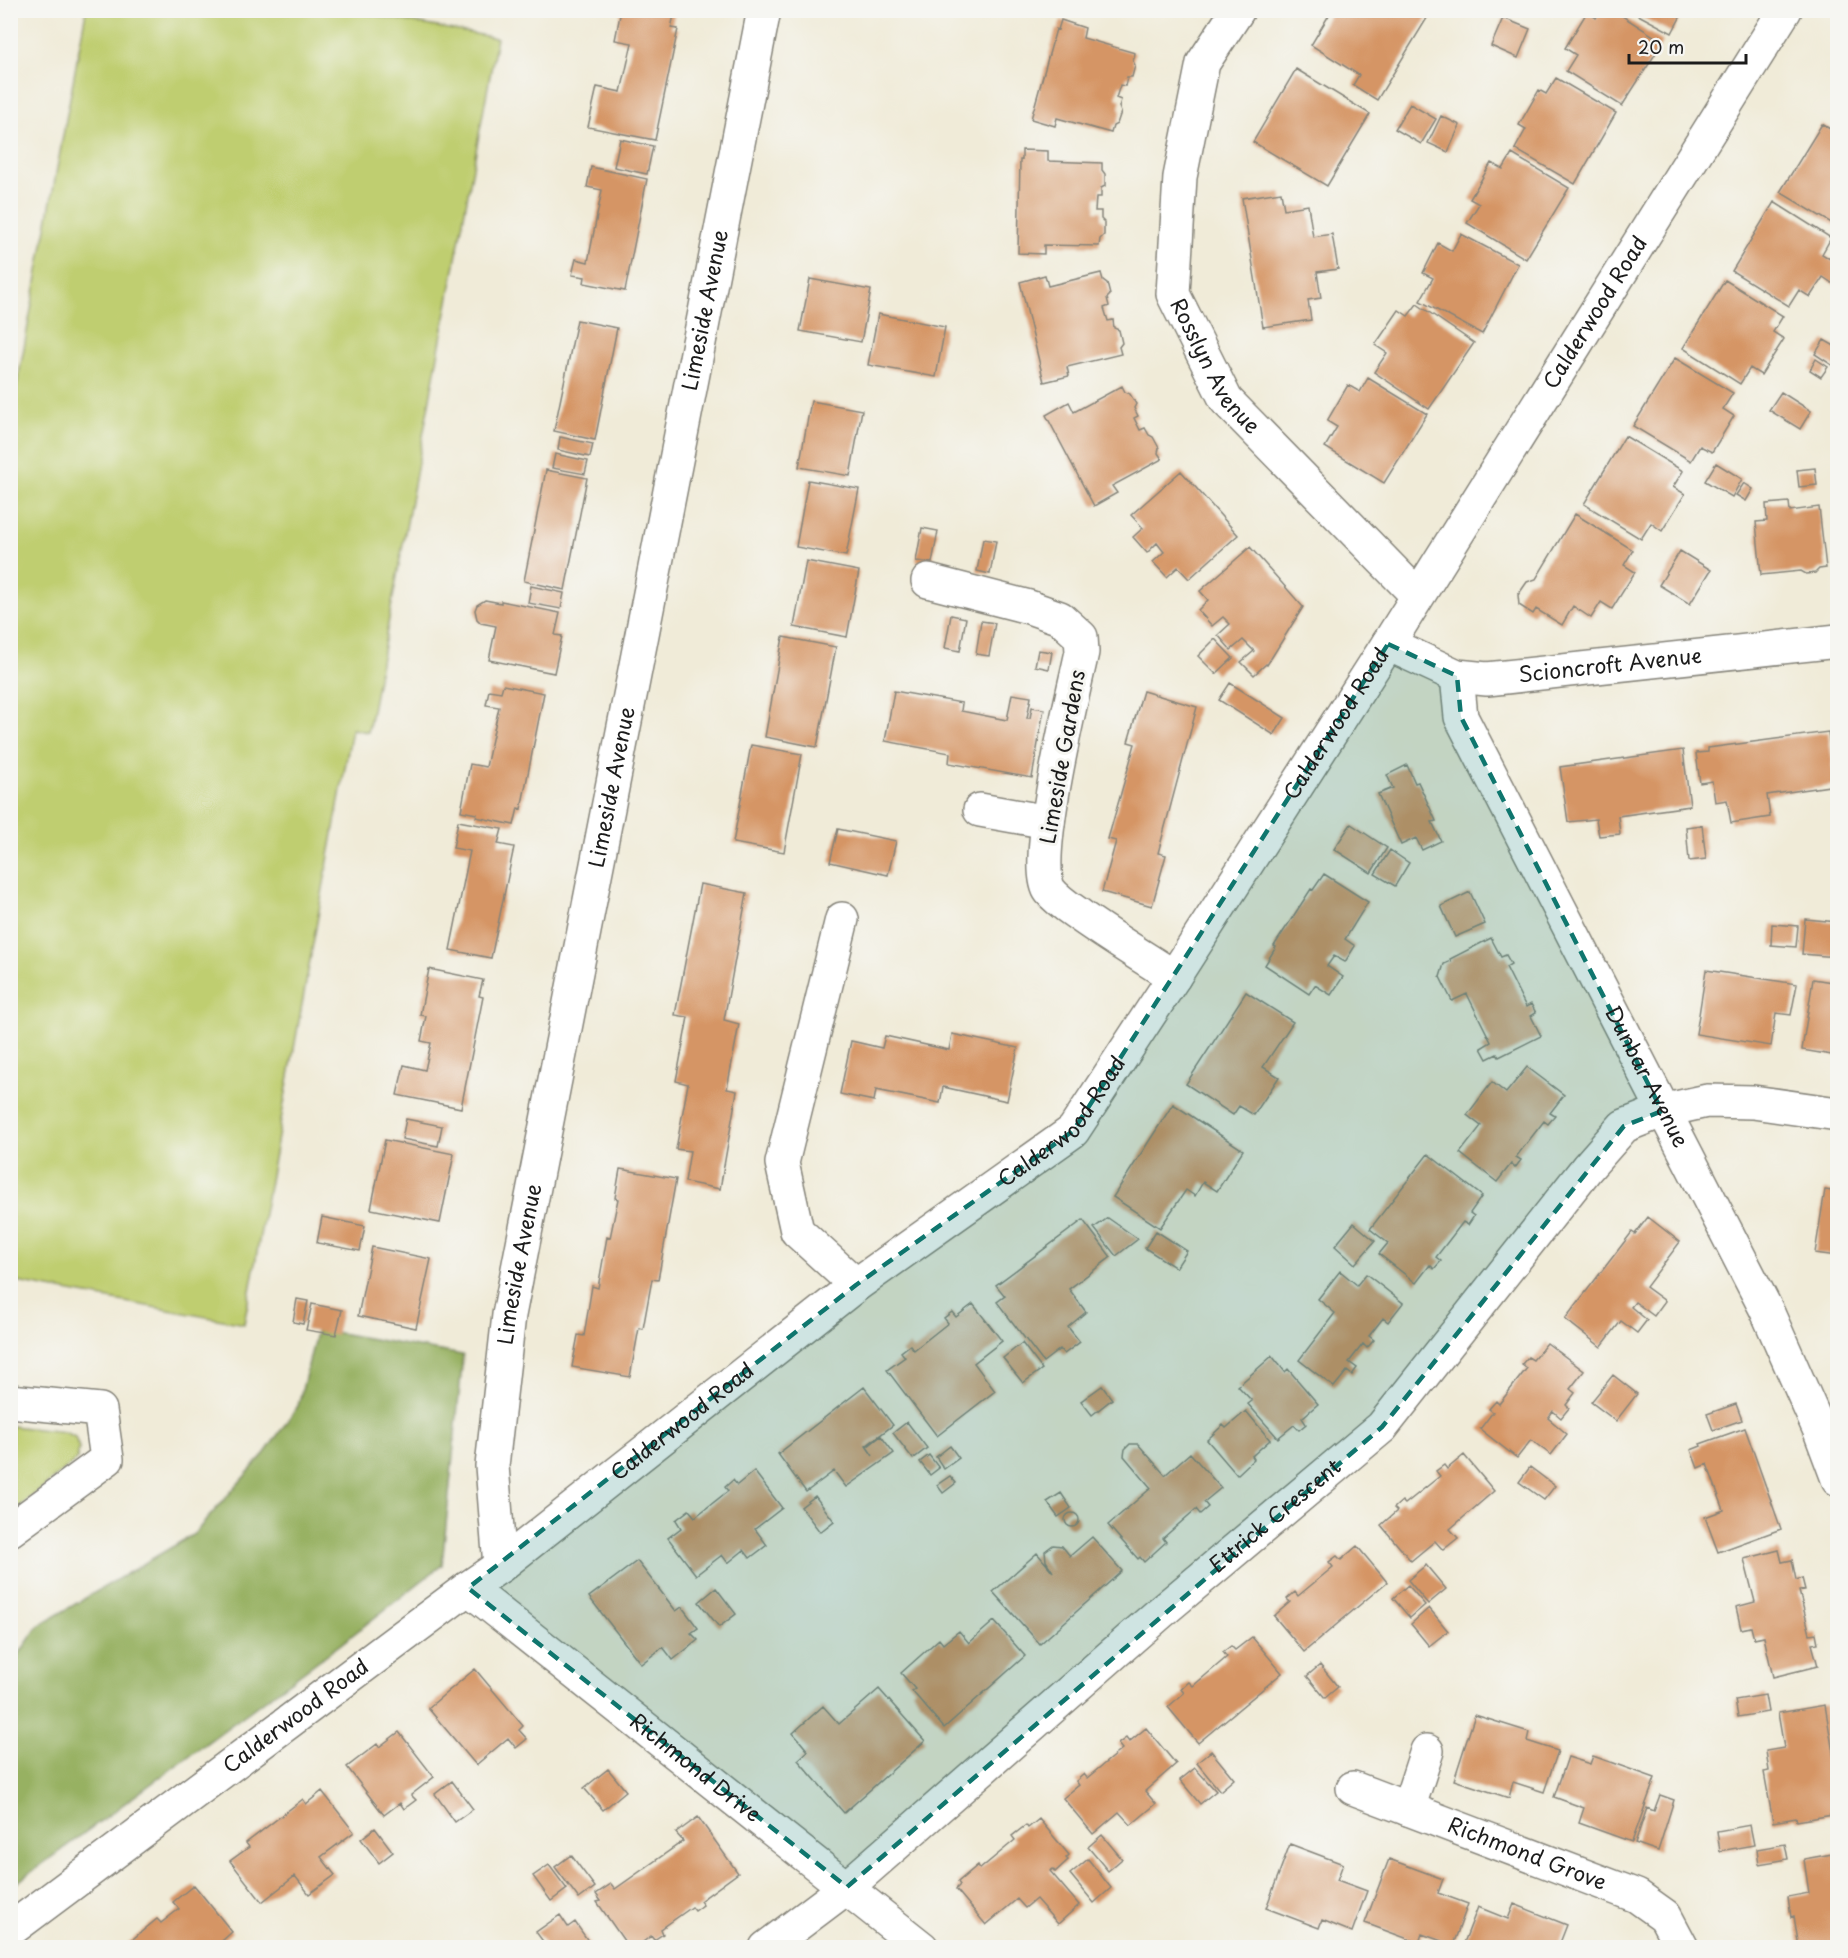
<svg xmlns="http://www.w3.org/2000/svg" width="1848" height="1958" viewBox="0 0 1848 1958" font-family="'Playpen Sans',sans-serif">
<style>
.green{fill:#bfce70;stroke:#6e7546;stroke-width:1.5}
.forest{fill:#97b162;stroke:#5a663f;stroke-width:1.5}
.building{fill:#d59565}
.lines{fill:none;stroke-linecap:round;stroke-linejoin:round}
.minor-casing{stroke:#86847a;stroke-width:36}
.minor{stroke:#fff;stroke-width:33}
.marked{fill:#0f766e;fill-opacity:0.2;stroke:#0f766e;stroke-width:4.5;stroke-dasharray:12 8;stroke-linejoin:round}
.labels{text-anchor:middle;stroke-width:6;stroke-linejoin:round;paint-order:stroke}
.street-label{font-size:21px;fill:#1c1c1c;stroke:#f6f6f2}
</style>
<rect width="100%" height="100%" fill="#f6f6f2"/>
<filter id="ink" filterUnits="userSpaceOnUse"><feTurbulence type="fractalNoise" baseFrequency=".0167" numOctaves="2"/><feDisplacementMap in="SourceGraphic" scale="12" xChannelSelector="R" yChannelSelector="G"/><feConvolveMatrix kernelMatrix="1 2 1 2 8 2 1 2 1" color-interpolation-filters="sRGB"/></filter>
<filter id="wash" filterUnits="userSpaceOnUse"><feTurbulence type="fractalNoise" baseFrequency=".008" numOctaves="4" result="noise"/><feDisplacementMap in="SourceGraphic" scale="24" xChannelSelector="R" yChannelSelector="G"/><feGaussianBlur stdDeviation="1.35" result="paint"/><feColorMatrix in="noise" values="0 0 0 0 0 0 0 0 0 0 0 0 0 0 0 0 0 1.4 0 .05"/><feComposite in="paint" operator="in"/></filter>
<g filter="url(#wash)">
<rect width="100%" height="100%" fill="#f0ebd8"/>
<!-- green -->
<path class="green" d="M86 11H351L497 38 368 732 352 729 244 1324 11 1281V418Z
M11 1426 65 1432 75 1437 79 1448 77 1459 11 1514Z"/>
<!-- forest -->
<path class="forest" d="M317 1329 463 1355 442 1565 341 1644 11 1887V1666L38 1626 194 1534 265 1453 298 1406Z"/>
<g id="blocks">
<!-- building -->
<path class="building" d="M621 10 675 11 671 28 678 29 655 140 588 127 597 87 621 92 632 43 615 40Z
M1332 10H1432L1377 100 1353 85 1359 75 1311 45Z
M1601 10H1613L1663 42 1622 106 1566 71 1576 55 1565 48 1587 12 1596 18Z
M1629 10H1684L1672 33Z
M1503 18 1530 29 1518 58 1491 46Z
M1061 20 1085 28 1083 38 1135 53 1133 61 1135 65 1132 77H1127L1125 86 1120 85 1116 98 1121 100 1119 107 1121 112 1117 124 1113 126 1111 133 1057 118 1055 126 1031 119 1056 29 1058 30Z
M1296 69 1370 114 1327 186 1253 142Z
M1556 78 1616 113 1575 184 1515 149 1526 129 1519 125 1539 90 1546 94Z
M1410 104 1436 119 1421 144 1395 129Z
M1441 116 1460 125 1448 152 1428 143Z
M1822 124 1838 134V227L1780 192Z
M620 139 653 146 647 174 614 167Z
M1022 150 1048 151V161L1102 163V170L1105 174V186L1101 188V197H1096L1095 211H1101V219L1104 222V235L1100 239 1099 246 1044 245V254L1018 253 1020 160H1022Z
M1512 154 1569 188 1526 259 1467 223 1479 204 1470 199 1491 163 1503 169Z
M591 167 647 179 625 291 584 283 585 277 572 275 576 259 588 262 602 190 587 187Z
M1281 192 1284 209 1308 205 1313 237 1332 234 1338 269 1317 272 1321 298 1308 300 1311 320 1263 327 1242 198Z
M1774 202 1831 238 1822 254 1838 264V287L1823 277 1810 297 1799 290 1789 306 1732 271Z
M1461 234 1518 264 1482 334 1420 301 1433 278 1423 273 1438 243 1452 251Z
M1101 273 1103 280 1107 283 1110 295 1107 298 1109 306 1104 308 1108 321 1113 320 1114 328 1119 330 1122 343 1119 347 1121 354 1067 367 1069 376 1044 382 1020 282 1045 275 1048 286Z
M810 279 871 290 861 342 800 331Z
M1725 280 1783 316 1773 332 1784 339 1761 375 1750 368 1740 384 1683 348Z
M1417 304 1474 343 1429 409 1374 372 1387 353 1375 345 1399 310 1408 316Z
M878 314 945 327 936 377 868 365Z
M577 320 617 328 595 440 554 431Z
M1824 340 1838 348V369L1815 354Z
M1675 358 1733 393 1723 409 1734 416 1712 452 1700 446 1691 461 1633 426Z
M1816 359 1828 367 1821 377 1810 370Z
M1368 378 1427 414 1384 483 1325 447 1337 427 1327 421 1348 385 1360 392Z
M1122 386 1125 392 1130 394 1136 404 1134 408 1138 416 1134 418 1140 430 1145 428 1149 435 1153 437 1159 448 1158 453 1162 459 1112 486 1117 493 1094 506 1046 415 1069 402 1074 412Z
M1781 392 1811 411 1800 429 1769 410Z
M811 401 862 410 850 476 799 467Z
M1625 436 1683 471 1673 487 1685 494 1662 531 1651 523 1641 539 1584 504Z
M560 437 593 444 590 457 558 450Z
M555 454 588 461 585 474 552 468Z
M1716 463 1742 479 1732 497 1705 481Z
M1815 468 1817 485 1799 487 1797 470Z
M546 470 587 478 565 590 524 581Z
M1181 471 1238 535 1189 579 1178 567 1167 577 1153 562 1164 552 1157 543 1147 553 1133 537 1143 528 1131 515Z
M808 480 859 489 846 556 796 547Z
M1744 483 1753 489 1746 501 1736 495Z
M1789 502 1790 511 1819 507 1826 568 1819 569 1815 573 1806 574 1801 571 1761 575 1756 522 1767 521 1766 504Z
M1575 514 1633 550 1624 565 1635 572 1612 609 1601 602 1591 618 1573 606 1562 625 1536 609 1533 614 1519 605 1518 595 1527 582 1536 579Z
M922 528 938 531 932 563 916 561Z
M983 539 996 541 990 574 977 571Z
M1250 547 1303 607 1267 665 1266 664 1254 675 1241 662 1254 651 1243 640 1231 650 1218 635 1230 624 1223 617 1212 626 1198 610 1208 600 1200 591Z
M1680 551 1711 570 1690 604 1659 585Z
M806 561 859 571 847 637 794 627Z
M531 586 564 593 561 609 528 603Z
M485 600 501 603V601L560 613 555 635 562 636 554 673 489 660 496 626 481 623 477 619 475 610 477 605Z
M951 615 966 618 960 651 945 648Z
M981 621 995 623 989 656 976 654Z
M783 637 836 647 817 747 765 737Z
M1215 639 1233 658 1216 674 1198 656Z
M1038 650 1052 652 1049 669 1035 666Z
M1230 683 1285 718 1274 735 1219 700Z
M503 685 544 693 521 809 518 808 514 825 476 817 477 814 461 811 470 764 486 767 499 707 486 705 489 690 501 692Z
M894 691 962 703 961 711 1007 720 1012 694 1031 697 1027 718H1030L1032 707 1044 709 1032 778 949 763 950 753 885 741Z
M1143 691 1197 707 1158 853 1166 855 1152 906 1102 892 1116 841 1108 839 1135 744 1128 742Z
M1828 732 1836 785 1767 795 1770 817 1731 823 1727 800 1715 802 1712 781 1700 783 1696 753 1708 752V748Z
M751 745 802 754 784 852 733 843Z
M1683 750 1690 806 1618 816 1620 834 1599 836 1596 819 1568 822 1560 767Z
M1407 765 1415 783 1418 782 1436 821 1432 822 1441 841 1422 850 1416 838 1401 845 1378 794 1393 788 1387 775Z
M458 821 502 829 498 844 514 847 491 958 450 950 470 851 453 848Z
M1351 824 1387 848 1371 873 1334 849Z
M1702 825 1706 859 1689 861 1686 827Z
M838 829 896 841 888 875 830 862Z
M1390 850 1409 863 1395 886 1375 874Z
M1324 874 1368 902 1345 939 1355 946 1345 962 1334 956 1327 966 1343 977 1331 995 1315 985 1309 994 1265 965 1276 947 1274 946 1311 889 1313 890Z
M700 884 747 893 724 1020 739 1024 727 1089 737 1091 720 1189 685 1182 690 1151 676 1149 688 1084 676 1081 688 1017 675 1015Z
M1470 892 1485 924 1455 937 1441 906Z
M1805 919 1838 922 1837 957 1802 954Z
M1772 924 1798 926 1796 947 1771 945Z
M1491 938 1501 957 1506 955 1511 964 1506 967 1526 1007 1531 1004 1536 1013 1531 1016 1541 1036 1499 1057 1497 1054 1487 1059 1481 1048 1491 1042 1467 994 1452 1001 1440 977 1444 964 1451 961 1450 959Z
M429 969 483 980 479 996 483 997 461 1108 397 1095 404 1065 425 1070 431 1043 421 1041 426 1016 420 1015Z
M1706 970 1797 984 1791 1015 1776 1013 1771 1046 1696 1034Z
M1813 979 1838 983V1056L1802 1050Z
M1246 992 1293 1022 1263 1067 1279 1077 1254 1115 1239 1106 1233 1115 1186 1084Z
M952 1034 1018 1048 1007 1101 943 1087 940 1103 876 1090 874 1101 840 1094 851 1041 882 1048 885 1036 949 1050Z
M1527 1067 1564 1095 1550 1113 1555 1116 1548 1124 1544 1121 1516 1157 1521 1160 1515 1168 1511 1164 1497 1182 1460 1153 1481 1126 1467 1115 1492 1082 1506 1093Z
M1173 1104 1243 1150 1217 1191 1203 1182 1195 1196 1186 1190 1160 1228 1113 1197Z
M406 1119 442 1126 438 1146 402 1139Z
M385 1140 454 1154 440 1223 371 1209Z
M1428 1154 1482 1196 1470 1213 1474 1216 1468 1225 1463 1222 1436 1257 1441 1261 1434 1269 1430 1265 1416 1283 1379 1254 1388 1243 1370 1229Z
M620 1169 676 1179 658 1280 652 1279 643 1329 639 1328 630 1377 572 1367 578 1335 584 1336 592 1286 598 1288 607 1237 610 1238 618 1199 615 1198Z
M1825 1190 1838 1192 1837 1256 1815 1253Z
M322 1217 365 1226 360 1251 317 1243Z
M1648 1217 1680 1242 1646 1287 1665 1301 1654 1316 1635 1302 1631 1307 1647 1320 1637 1333 1621 1321 1601 1347 1565 1319 1632 1232 1635 1234Z
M1108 1218 1138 1239 1116 1256 1094 1228Z
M1083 1220 1111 1257 1069 1289 1086 1312 1068 1327 1080 1342 1064 1354 1060 1349 1043 1362 997 1302 1005 1296 996 1285Z
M1354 1223 1375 1241 1355 1264 1335 1246Z
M1156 1231 1187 1251 1176 1268 1145 1248Z
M372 1247 431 1259 416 1328 358 1316Z
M1340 1271 1357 1285 1366 1274 1403 1303 1388 1322 1383 1318 1369 1336 1374 1340 1367 1348 1363 1344 1349 1362 1357 1368 1352 1375 1347 1371 1334 1387 1299 1360 1335 1313 1318 1299Z
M297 1299 308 1301 303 1324 293 1322Z
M312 1304 342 1310 336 1335 306 1330Z
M973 1304 1002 1341 974 1363 995 1391 937 1436 887 1370 905 1357 901 1352 910 1345 914 1350 948 1323 944 1318 952 1312 956 1317Z
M1022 1343 1042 1369 1023 1383 1003 1358Z
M1547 1343 1584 1371 1570 1389 1575 1393 1566 1405 1569 1408 1561 1418 1553 1411 1548 1418 1567 1434 1551 1455 1531 1440 1517 1458 1480 1429 1493 1412 1489 1409 1496 1401 1499 1404 1527 1368 1522 1364 1528 1357 1533 1360Z
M1272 1356 1285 1372 1288 1369 1318 1404 1302 1418 1306 1424 1299 1430 1294 1425 1278 1438 1248 1404 1252 1401 1238 1386Z
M1613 1375 1637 1394 1616 1421 1591 1402Z
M1102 1386 1112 1399 1092 1415 1081 1401Z
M864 1387 893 1425 866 1446 873 1456 867 1447 881 1436 894 1453 846 1487 834 1471 806 1492 778 1454Z
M1736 1404 1742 1420 1713 1430 1707 1414Z
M1246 1411 1270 1440 1252 1456 1254 1459 1237 1475 1207 1440 1223 1425 1226 1428Z
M907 1422 927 1448 913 1459 893 1433Z
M1745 1428 1781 1529 1718 1552 1705 1517 1724 1510 1707 1464 1698 1468 1691 1450 1701 1446 1700 1444Z
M1130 1444H1138L1165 1475 1190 1453 1221 1488 1204 1502 1208 1507 1200 1514 1196 1509 1163 1538 1166 1542 1144 1562 1140 1557 1138 1559 1108 1525 1151 1488 1124 1456 1125 1449Z
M950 1446 959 1458 944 1469 936 1457Z
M929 1455 939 1468 930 1475 920 1462Z
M1464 1455 1494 1491 1450 1529 1458 1538 1443 1550 1435 1541 1411 1561 1381 1525 1397 1511 1394 1508 1402 1501 1405 1504 1440 1476 1436 1471 1444 1465 1447 1469Z
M1530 1467 1555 1486 1544 1500 1519 1482Z
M754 1471 782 1508 755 1529 767 1545 750 1558 744 1550 728 1563 722 1555 696 1575 668 1538 681 1528 676 1520 689 1510 695 1517 728 1491 725 1487 733 1480 737 1485Z
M950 1476 956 1483 943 1493 937 1485Z
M1061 1493 1071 1508 1058 1517 1047 1502Z
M815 1496 834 1521 820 1532 801 1507Z
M1065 1520a7 7 0 1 1 14 0a7 7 0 1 1-14 0Z
M1092 1537 1122 1571 1040 1644 993 1592 1037 1553 1053 1572 1046 1561 1045 1551 1053 1545 1062 1546 1070 1556Z
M1357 1546 1387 1582 1304 1652 1274 1616 1290 1602 1287 1599 1295 1592 1298 1596 1333 1567 1329 1562 1337 1556 1341 1560Z
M1779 1550 1782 1562 1792 1560 1796 1580 1802 1578 1805 1590 1799 1591 1810 1634 1816 1633 1818 1643 1812 1644 1818 1666 1773 1677 1764 1637 1754 1639 1751 1627 1741 1629 1736 1607 1755 1602 1744 1559Z
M637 1561 676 1611 682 1607 698 1628 691 1633 698 1640 673 1660 663 1647 641 1664 589 1597Z
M1426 1565 1446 1589 1428 1604 1408 1580Z
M1408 1585 1425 1605 1410 1618 1393 1598Z
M716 1588 736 1614 719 1627 699 1602Z
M1429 1608 1448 1631 1429 1646 1411 1624Z
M994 1621 1025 1656 944 1728 912 1691 915 1689 901 1673 939 1639 943 1644 959 1631 969 1643Z
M1252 1637 1282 1673 1198 1743 1168 1707 1184 1693 1181 1689 1189 1682 1193 1686 1227 1657 1223 1652 1231 1646 1235 1650Z
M1320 1665 1338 1687 1325 1698 1307 1676Z
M475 1669 523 1726 519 1730 527 1739 516 1748 508 1738 476 1765 428 1708Z
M879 1689 925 1741 844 1813 798 1760 808 1751 793 1733 823 1706 839 1724Z
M1765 1695 1768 1712 1738 1717 1735 1700Z
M1825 1705 1838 1783V1814L1797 1821 1796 1818 1773 1822 1764 1772 1769 1771 1766 1751 1784 1748 1778 1713Z
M1475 1715 1529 1732 1527 1741 1558 1751 1544 1792 1513 1782 1509 1798 1454 1780Z
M1146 1728 1176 1764 1145 1791 1156 1804 1131 1825 1119 1812 1093 1834 1063 1798 1079 1785 1076 1781 1084 1774 1087 1778 1122 1749 1118 1744 1126 1738 1129 1742Z
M399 1732 434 1777 411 1795 416 1800 404 1809 400 1803 384 1815 347 1767 377 1744 379 1747Z
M1211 1751 1234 1779 1220 1791 1197 1763Z
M1593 1756 1655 1778 1632 1842 1579 1823 1584 1808 1554 1797 1568 1757 1590 1764Z
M1195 1768 1216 1791 1200 1804 1180 1780Z
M608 1769 626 1791 603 1810 584 1788Z
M452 1781 473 1809 455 1822 435 1794Z
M322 1791 354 1832 321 1857 335 1875 309 1894 295 1876 262 1902 230 1861 249 1847 246 1843 303 1799 306 1804Z
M1660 1795 1674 1800 1658 1851 1635 1843 1647 1808 1654 1811Z
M698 1817 738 1873 700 1901 703 1905 695 1911 692 1907 661 1929 663 1934 654 1940 651 1936 635 1948H629L597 1902 601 1901 596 1894 611 1884 615 1889 683 1841 676 1833Z
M1039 1819 1069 1855 1066 1858 1068 1860 1055 1872 1053 1869 1050 1871 1079 1905 1058 1924 1036 1899 1025 1908 1017 1899 986 1925 956 1889 960 1885 958 1882 978 1865 980 1869 1015 1840 1012 1836 1026 1825 1028 1828Z
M1750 1825 1754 1845 1720 1851 1717 1831Z
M375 1828 393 1852 379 1863 361 1839Z
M1102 1835 1122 1859 1108 1871 1088 1847Z
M1290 1844 1343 1864 1337 1880 1367 1891 1352 1932 1322 1920 1319 1928 1266 1908Z
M1785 1844 1788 1859 1759 1864 1757 1849Z
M1838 1853V1948H1799L1794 1916 1791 1917 1788 1897 1809 1893 1804 1859Z
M571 1855 595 1887 579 1899 555 1867Z
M1088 1859 1111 1888 1094 1903 1070 1874Z
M1389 1859 1443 1879 1438 1893 1468 1904 1453 1945 1422 1934 1419 1943 1365 1923Z
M549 1865 567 1889 551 1901 533 1876Z
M194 1885 232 1932 214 1948H208L205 1944 201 1948H122L157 1919 161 1923 179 1909 173 1902Z
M1514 1904 1567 1925 1558 1948H1462L1478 1907 1508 1919Z
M560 1915 568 1927 575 1922 593 1948H540L545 1944 536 1932Z"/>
</g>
</g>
<g filter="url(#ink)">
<use href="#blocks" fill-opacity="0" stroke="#86847a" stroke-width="1.5"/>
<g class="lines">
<defs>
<g id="minor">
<path id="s1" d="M1238 10 1203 63 1180 177 1173 294 1226 400 1417 595"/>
<path d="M928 581 1029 607 1060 618 1081 637 1082 652C1074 690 1030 866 1050 891 1058 901 1071 909 1082 917 1112 938 1143 957 1174 977"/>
<path id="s2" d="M1388 644 1457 676 1487 679 1838 641"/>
<path id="s3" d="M1457 676 1461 717 1766 1309 1820 1431 1838 1479"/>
<path d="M980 810 1048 822"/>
<path d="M842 919 782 1163 797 1231 856 1285"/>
<path d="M10 1401 100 1410 107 1459 10 1530"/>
<path id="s4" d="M500 1566 492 1466 509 1315 764 10"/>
<path id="s5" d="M468 1588 922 1948"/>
<path id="s6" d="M1353 1788 1637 1896 1665 1916 1682 1948"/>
<path d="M1408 1809 1427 1751"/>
<path id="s7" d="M10 1930 468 1588 500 1566 856 1285 1073 1131 1174 977 1388 644 1785 10"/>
<path id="s8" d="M766 1948 847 1887 1160 1613 1382 1427 1587 1168 1624 1126 1662 1111 1707 1101 1753 1102 1838 1114"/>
</g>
</defs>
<!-- minor casing -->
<use href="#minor" class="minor-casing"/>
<!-- minor -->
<use href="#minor" class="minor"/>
</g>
</g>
<!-- marked area -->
<path class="marked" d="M1388 644 1457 676 1461 717 1662 1111 1624 1126 1382 1427 847 1887 468 1588 856 1285 1073 1131Z"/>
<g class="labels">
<!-- street labels -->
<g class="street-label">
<text dy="7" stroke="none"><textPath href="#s4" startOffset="1276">Limeside Avenue</textPath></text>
<text dy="7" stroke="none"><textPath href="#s7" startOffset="2301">Calderwood Road</textPath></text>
<text dy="7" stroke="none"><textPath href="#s1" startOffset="381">Rosslyn Avenue</textPath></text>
<text dy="7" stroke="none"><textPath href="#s2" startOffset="230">Scioncroft Avenue</textPath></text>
<text dy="7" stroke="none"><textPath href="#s7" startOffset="1815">Calderwood Road</textPath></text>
<text transform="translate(1063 757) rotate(-80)" y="7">Limeside Gardens</text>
<text dy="7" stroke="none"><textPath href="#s4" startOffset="790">Limeside Avenue</textPath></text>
<text dy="7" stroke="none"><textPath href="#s3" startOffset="446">Dunbar Avenue</textPath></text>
<text dy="7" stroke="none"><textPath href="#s7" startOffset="1329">Calderwood Road</textPath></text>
<text dy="7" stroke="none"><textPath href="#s4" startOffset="304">Limeside Avenue</textPath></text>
<text dy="7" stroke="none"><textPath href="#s7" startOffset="843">Calderwood Road</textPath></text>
<text dy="7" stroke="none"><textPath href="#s8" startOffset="668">Ettrick Crescent</textPath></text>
<text dy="7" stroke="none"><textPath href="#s7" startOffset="357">Calderwood Road</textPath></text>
<text dy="7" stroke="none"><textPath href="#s5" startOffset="290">Richmond Drive</textPath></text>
<text dy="7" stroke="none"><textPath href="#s6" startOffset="186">Richmond Grove</textPath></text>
</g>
</g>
<!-- margin -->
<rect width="1848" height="1958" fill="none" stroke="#f6f6f2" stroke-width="36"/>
<!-- scale -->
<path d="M1629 54v9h117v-9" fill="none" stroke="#1c1c1c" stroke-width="3"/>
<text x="1638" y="54" font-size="18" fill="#1c1c1c" stroke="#f6f6f2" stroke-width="4.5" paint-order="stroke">20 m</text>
</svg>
